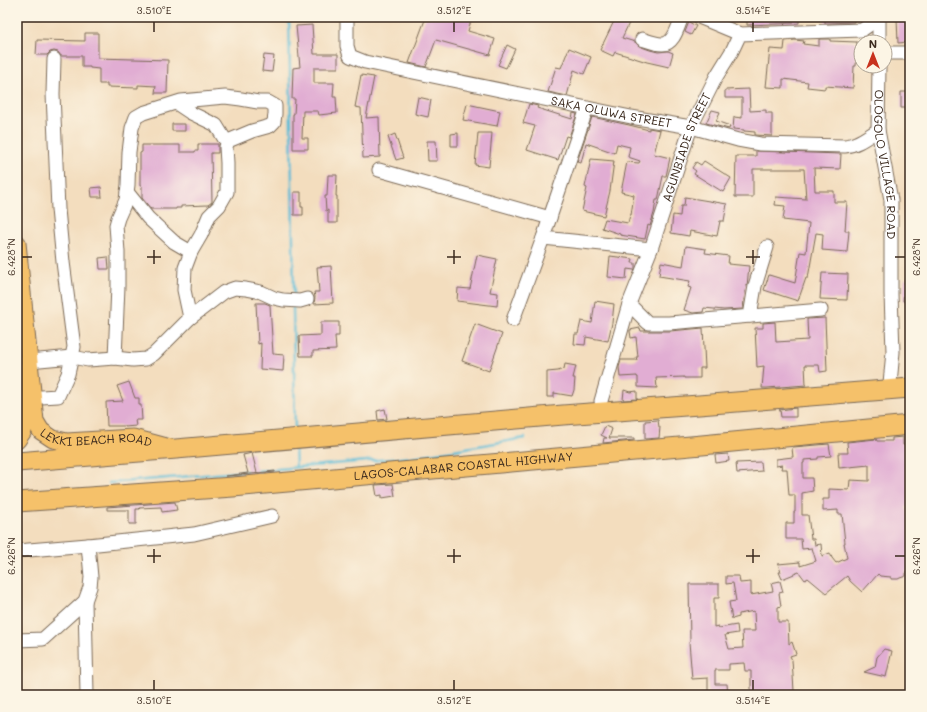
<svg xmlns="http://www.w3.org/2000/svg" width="927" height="712" viewBox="0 0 927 712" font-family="Mali,sans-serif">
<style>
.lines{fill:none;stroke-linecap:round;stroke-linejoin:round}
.stream{stroke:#58bbd6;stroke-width:2.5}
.building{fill:#e1add3}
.minor-casing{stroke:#7b6956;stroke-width:15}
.major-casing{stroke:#7b6956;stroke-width:19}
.highway-casing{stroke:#7b6956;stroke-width:21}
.minor{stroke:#fff;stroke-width:13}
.major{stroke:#f5c16b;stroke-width:17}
.highway{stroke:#f5c16b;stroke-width:19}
.ticks{fill:none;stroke:#3b2a1e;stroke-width:1.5}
.labels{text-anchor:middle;stroke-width:3;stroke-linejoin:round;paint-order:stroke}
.street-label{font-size:12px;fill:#3b2a1e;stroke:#fcf5e5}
.neatline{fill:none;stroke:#3b2a1e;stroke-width:1.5}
.ticks-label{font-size:10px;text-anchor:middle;fill:#3b2a1e}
</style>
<rect width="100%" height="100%" fill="#fcf5e5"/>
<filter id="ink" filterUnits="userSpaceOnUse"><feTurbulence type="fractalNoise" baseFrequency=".025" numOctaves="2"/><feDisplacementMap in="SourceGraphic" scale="8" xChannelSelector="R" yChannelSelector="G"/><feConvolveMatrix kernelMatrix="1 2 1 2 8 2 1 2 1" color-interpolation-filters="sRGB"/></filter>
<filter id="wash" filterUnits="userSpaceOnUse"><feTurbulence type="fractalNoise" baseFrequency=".012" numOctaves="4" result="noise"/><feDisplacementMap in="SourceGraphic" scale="16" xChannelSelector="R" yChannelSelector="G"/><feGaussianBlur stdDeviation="0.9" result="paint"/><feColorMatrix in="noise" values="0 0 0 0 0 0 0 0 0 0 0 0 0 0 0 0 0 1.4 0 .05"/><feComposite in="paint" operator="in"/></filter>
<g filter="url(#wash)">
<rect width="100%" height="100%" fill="#f3ddbe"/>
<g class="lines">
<!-- stream -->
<path class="stream" d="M289 17 294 296
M293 307 295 431
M295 446 296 467
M255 471 412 457 525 438
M109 483 250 471"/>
</g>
<g id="blocks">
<!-- building -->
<path class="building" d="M426 17H472L468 31 495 39 490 55 436 40 426 67 409 63Z
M616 17 629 23 622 38 635 42 639 46 650 50 658 52 668 51 673 53 669 67 647 62 615 52 613 56 600 50Z
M747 17H799V23L747 25Z
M825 17H854V22L825 23Z
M897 18H910V42L898 43Z
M689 22 696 26 691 35 685 32Z
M312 25 314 54H338V68H314V83H334L333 97H336L337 113 319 115 318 111H303L302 138H308V149H293V114H294L295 99H292L293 68 300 67 296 26Z
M85 33H98V58L168 60 167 93H155L156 86 138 85V88L107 87V84H99V69L90 68V67H82V56H61L58 52 54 51 50 52 47 55H36L37 40 85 41Z
M819 39H830V41L857 42 856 66H854L853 88 825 86V89L807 87 808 82 783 79V88L766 87 770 49 784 50 785 41 795 40 804 41 803 44 819 46Z
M507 45 515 49 506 68 498 65Z
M569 48 591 57 584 74 574 70 567 96 548 92 556 67 561 68Z
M264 55 274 56 272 72 262 71Z
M361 75 374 77 366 118 379 117 380 157 363 158 361 108 355 107Z
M749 89 750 111 766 110V113H772V136L755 135V132L744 131V130L733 129 734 117 742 118V98H725V90Z
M901 92H910V108H901Z
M418 97 431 100 428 117 415 114Z
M467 104 500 111 497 126 463 120Z
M529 104 538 106 537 108 572 119 573 113 577 114 569 137 566 136 558 160 527 150 535 126 523 123Z
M712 110 720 112 716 121 730 126 729 129 706 123Z
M592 117 629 125 649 130V128L660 130 654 154 670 158 666 176H663L658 200H656L654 213 650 226 648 225 645 239 620 235V234L602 228 605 219 628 223 630 215H631L634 195 621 192 627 162 639 163 640 161 628 157 630 147 617 144 615 153 586 143 581 163 577 162Z
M172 124H185V131H172Z
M458 133V146H451V134Z
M478 133H492L489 167 475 165Z
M395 134 403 158 396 160 388 137Z
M427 141H436L437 161H428Z
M198 144H218V153H211L212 202 208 205 181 206V208H176V209H151L142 198V186H140V153L142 152V145H180V152H195V151H198Z
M756 151 841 154 840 169 814 168 815 191H834V202H847L845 231H849L847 252 822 250 823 234 816 233 808 278H806L798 301 764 290 769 275 795 283 800 252 806 253 809 223 783 220 785 206 775 205 776 197 806 199 804 169H753V197H735L736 156H756Z
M591 159 614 161 610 191 604 216 582 211 587 188 585 187Z
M704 161 731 178 723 192 694 174 696 171 692 168 696 162 701 165Z
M328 175H337L336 196H337V223H328V210L326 211 325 196H327Z
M101 187 102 197H92L91 188Z
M294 192H301V207H303V215H294Z
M685 197 727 204 724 221H720L717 236 690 231 689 236 671 233 673 215 680 216 681 206H684Z
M686 246 706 249 705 253 729 256 728 264 749 266 747 286 746 285 744 300 743 309 724 310 704 308 703 312 693 313 684 310 691 288 688 287 690 281 659 276 661 262 683 266Z
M477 255 497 259 490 292 498 293 497 306 457 301 458 288 470 289Z
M610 256 633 259 632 263H635V269L634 270 627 269 626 279 608 277Z
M108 257 109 269H100L99 258Z
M331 266 333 303 314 304 315 297 314 292H319L317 267Z
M822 273 848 274 847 300 820 299Z
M905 279H910V302L903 301Z
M595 301 614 304 612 323 608 341 586 337 585 345 574 344 575 334H578L581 321 592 323Z
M256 303H265L270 305 273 354 284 355 283 371 260 369 261 343 258 344Z
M825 318 827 371 820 372 819 365H805L806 385 767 388H762L764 366 757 367 755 328H763V323L775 322 776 342 808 340 807 319Z
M321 322H339V336H335L336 350 313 351V356H300L299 336 321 335Z
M475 324 502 334 489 371 462 361Z
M640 328 641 331H670L703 328 705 368H700V378H684V377L656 378 657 388 638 387V377H637V376L620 377 619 367 621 360H637L636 357H638L636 337 631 338 630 331V330Z
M565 364 576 366 573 378H575L574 390 572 396 554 393V397H547V372L558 371 564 369Z
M129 382 135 398H139V405H141L142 420H135L136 426 125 427V426H107L106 402 123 401 117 386Z
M624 390 630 392 637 391V399L623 400Z
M796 408V417H781L780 410H779Z
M385 409 387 419 378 420 377 411Z
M658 420 659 427H660L659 438 645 439V421Z
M605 426 612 429 609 438H634V440L603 443 604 438H607L601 435Z
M903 437V445H907V456H910V506L906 507 909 521H910V571H906V576L900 578 898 579H891V577L880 576 878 574 862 592 850 581 847 576 826 593 808 578 805 580 799 572 782 579 779 572H781L778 564 800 562V566L816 561 812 548 802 549 801 539H786V523H794V512H795V495H789L787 469H781L782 465 776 466V459L793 457 792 448 793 447 829 444 831 456 818 457V459L804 460V463H803V478H812L813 491 802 493V515H808L811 539H814L815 545 821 544 822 556 830 553 832 558 836 563 847 558 844 543H845L842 514H838V510L823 511V499H829V489L849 490 850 480 869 481V465L839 468 838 453H848L847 442 876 439 877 441H892V438Z
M252 453 257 473 275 471V472L226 476 248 473 243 455Z
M728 454 729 461 716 463 715 455Z
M761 462 762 471 737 473 736 463Z
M393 484 395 496 382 498V495L377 496 375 485Z
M175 502 177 510 162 512 161 507 139 508 140 509H136V524H129V510H107V507Z
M726 576H739L740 583 751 582V595L773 591 771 583 780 581 783 592 779 593 781 606 778 607V622H788L789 644 792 642 796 654 790 656 792 660 794 691 778 693V695H751V671H745L744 663 729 664V670H715V684H727L728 695H708V678L692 679 689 642H690L689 584H719V598H714V627L718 626 719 628 737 625 738 633 725 635 729 649 743 648 742 631H755L754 611 739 614V617L732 619 729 602 736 601 733 583 726 584Z
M884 649 892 651 886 677 864 672 875 667 877 657Z"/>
</g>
</g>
<g filter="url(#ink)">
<use href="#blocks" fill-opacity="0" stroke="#7b6956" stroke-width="1"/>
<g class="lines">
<defs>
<g id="minor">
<path id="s1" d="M347 17V46L350 56 365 62 631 117 691 127 738 140 760 144 845 146C858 145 868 136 878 130"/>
<path d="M699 17 740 34"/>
<path d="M642 39C648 41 655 44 662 44 674 45 678 26 682 17"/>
<path d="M879 42V17"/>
<path d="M885 53H910"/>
<path id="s2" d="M879 66 878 130 891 200V294L893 352 890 383"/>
<path d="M176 103 191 113 216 125 224 138 228 141"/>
<path d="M379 170 550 218"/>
<path d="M127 192 148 218 174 242 191 252"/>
<path d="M543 238 651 249"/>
<path d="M629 304 648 323H669L821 310"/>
<path d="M750 316 755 286 767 247"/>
<path d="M513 320 543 238 587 108"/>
<path d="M115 358 118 286V252L116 225 118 218 126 200 128 185 129 152 132 128 136 117 143 113 181 101 225 97 241 99 258 102H268L275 106V114L274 122 270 126 252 131 228 141 226 147 227 163V192L219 206 209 216 201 235 191 252 185 268 184 290 190 318"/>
<path d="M29 361 72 357 88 360 115 358 133 360 146 359 154 354 190 318 224 292 235 288 246 289 261 292 274 298 283 300 300 301 307 299"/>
<path d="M25 398 58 396 68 374 74 347 63 262 58 209 53 94 54 59"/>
<path id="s3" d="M601 401 629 304 651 249 691 127 716 77 732 51 740 34 862 30 879 18"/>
<path d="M17 551 88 545 194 534 272 516"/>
<path d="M85 601 87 695"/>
<path d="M17 640 43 639 85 601 90 587 91 577 88 545"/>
</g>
<g id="major">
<path id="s4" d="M17 243 35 421 41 431 53 439 67 442 133 438 170 448"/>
<path d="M17 371 23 431 17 440"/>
</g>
<g id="highway">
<path d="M17 462 176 449 563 415 699 405 910 388"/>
<path id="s5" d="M17 502 233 487 702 445 910 425"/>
</g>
</defs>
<!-- minor casing -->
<use href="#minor" class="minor-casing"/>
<!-- major casing -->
<use href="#major" class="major-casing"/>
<!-- highway casing -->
<use href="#highway" class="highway-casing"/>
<!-- minor -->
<use href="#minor" class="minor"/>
<!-- major -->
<use href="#major" class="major"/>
<!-- highway -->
<use href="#highway" class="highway"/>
</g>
</g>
<!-- ticks -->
<path class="ticks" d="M154 22V32M454 22V32M753 22V32M154 250V264M454 250V264M753 250V264M22 257H32M147 257H161M447 257H461M746 257H760M895 257H905M154 549V563M454 549V563M753 549V563M22 556H32M147 556H161M447 556H461M746 556H760M895 556H905M154 680V690M454 680V690M753 680V690"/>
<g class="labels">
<!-- street labels -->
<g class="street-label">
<text dy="4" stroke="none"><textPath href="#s1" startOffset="307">SAKA OLUWA STREET</textPath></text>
<text dy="4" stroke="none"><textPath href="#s3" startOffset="268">AGUNBIADE STREET</textPath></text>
<text dy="4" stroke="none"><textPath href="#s2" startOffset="99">OLOGOLO VILLAGE ROAD</textPath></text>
<text dy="4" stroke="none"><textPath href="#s4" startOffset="248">LEKKI BEACH ROAD</textPath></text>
<text dy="4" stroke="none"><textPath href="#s5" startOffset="448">LAGOS-CALABAR COASTAL HIGHWAY</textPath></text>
</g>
</g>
<!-- margin -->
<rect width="927" height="712" fill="none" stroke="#fcf5e5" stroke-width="44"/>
<!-- north arrow -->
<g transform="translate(873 54)"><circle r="19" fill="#fcf5e5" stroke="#afa495"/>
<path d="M0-3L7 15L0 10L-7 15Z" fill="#c8321e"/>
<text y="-6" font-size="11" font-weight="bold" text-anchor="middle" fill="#3b2a1e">N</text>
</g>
<rect x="22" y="22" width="883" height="668" class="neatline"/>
<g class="ticks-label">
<text x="154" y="14">3.510°E</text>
<text x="454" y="14">3.512°E</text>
<text x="753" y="14">3.514°E</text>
<text transform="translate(11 257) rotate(-90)" y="4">6.428°N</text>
<text transform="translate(916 257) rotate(-90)" y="4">6.428°N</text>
<text transform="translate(11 556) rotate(-90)" y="4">6.426°N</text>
<text transform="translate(916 556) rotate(-90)" y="4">6.426°N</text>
<text x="154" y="704">3.510°E</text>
<text x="454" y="704">3.512°E</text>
<text x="753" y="704">3.514°E</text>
</g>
</svg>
